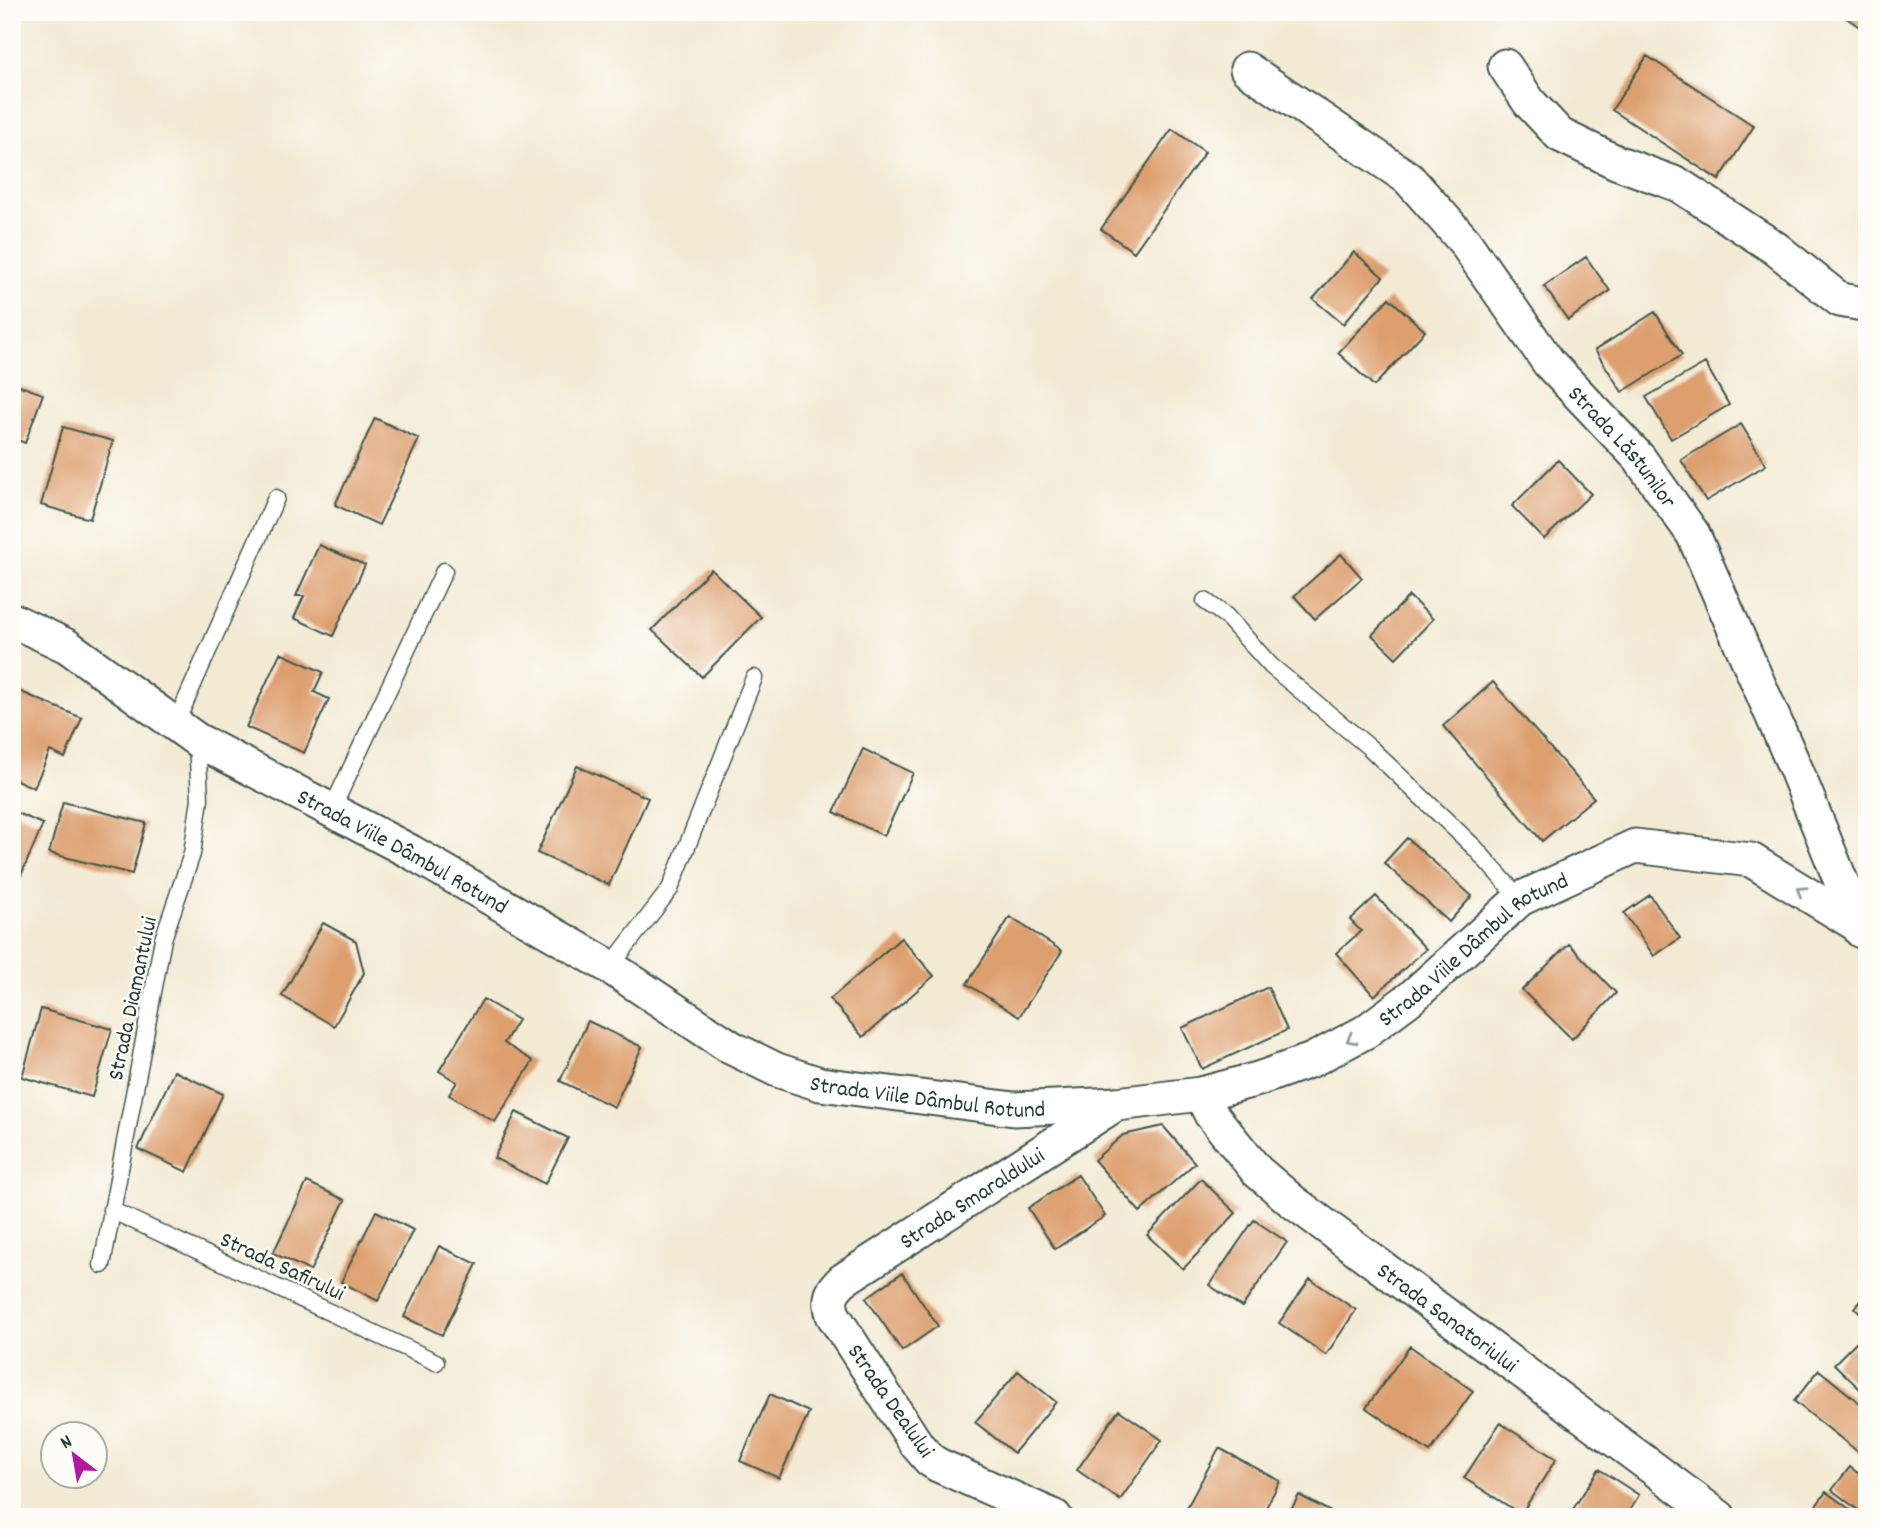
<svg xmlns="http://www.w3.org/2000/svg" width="1879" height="1529" viewBox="0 0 1879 1529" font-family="Dekko,sans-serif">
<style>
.building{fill:#dd9f6e}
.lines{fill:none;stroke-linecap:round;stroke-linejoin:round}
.service-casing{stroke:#3f574c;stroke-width:19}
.minor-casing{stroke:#3f574c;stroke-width:37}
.service{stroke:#fff;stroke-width:16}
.minor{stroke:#fff;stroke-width:33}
.oneway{stroke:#8f9e9a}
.labels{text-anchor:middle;stroke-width:5;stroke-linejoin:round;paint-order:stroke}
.street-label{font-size:23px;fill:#1f3d34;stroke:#fdfcf7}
</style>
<rect width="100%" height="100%" fill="#fdfcf7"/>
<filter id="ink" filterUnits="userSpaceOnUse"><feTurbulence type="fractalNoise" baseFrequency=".0143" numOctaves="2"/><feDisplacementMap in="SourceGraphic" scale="14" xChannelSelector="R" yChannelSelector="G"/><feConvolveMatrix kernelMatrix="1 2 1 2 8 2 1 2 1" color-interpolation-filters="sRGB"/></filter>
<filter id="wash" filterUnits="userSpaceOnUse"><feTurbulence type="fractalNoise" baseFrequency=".00686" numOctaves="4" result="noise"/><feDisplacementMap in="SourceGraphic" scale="28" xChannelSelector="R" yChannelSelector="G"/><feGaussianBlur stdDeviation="1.57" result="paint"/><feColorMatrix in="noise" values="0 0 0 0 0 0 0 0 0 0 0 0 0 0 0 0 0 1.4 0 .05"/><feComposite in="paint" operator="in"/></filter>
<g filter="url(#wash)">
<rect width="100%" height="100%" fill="#f3ead4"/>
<g id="blocks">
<!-- building -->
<path class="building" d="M1838 12H1867V32Z
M1647 56 1754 126 1719 180 1612 110Z
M1172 129 1205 152 1134 252 1101 229Z
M1354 252 1383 277 1343 324 1313 299Z
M1586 257 1610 291 1568 320 1544 286Z
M1389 298 1425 331 1374 386 1338 353Z
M1655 312 1682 355 1622 392 1595 350Z
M1705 363 1729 405 1671 439 1646 397Z
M12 383 43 394 25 443 12 438Z
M375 418 419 439 379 525 335 505Z
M1741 424 1766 465 1706 501 1681 460Z
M63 427 113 441 90 519 41 505Z
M1558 460 1591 494 1544 539 1512 506Z
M319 545 365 565 333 636 294 618 304 596H296Z
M1341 554 1362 578 1315 619 1294 596Z
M711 569 761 617 702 677 652 630Z
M1409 596 1433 619 1396 658 1372 635Z
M280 653 323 672 314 692 329 699 304 753 246 727Z
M1493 682 1594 798 1542 841 1443 726Z
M12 688 82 718 65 758 50 751 34 788 12 778V739L14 734 12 733Z
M863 749 913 773 884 836 834 812Z
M577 766 648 798 609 885 537 853Z
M63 802 146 823 132 874 49 853Z
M12 811 43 824 14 892 12 891Z
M1407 838 1472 896 1449 922 1384 863Z
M1650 895 1680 938 1654 956 1624 913Z
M1376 896 1426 949 1374 996 1336 953 1361 931 1350 920Z
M1010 917 1062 951 1019 1017 967 984Z
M323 923 356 941 364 973 334 1026 282 996Z
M901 938 934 976 863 1037 830 999Z
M1569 944 1616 993 1572 1039 1522 990Z
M1268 987 1287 1030 1202 1069 1182 1028Z
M483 999 518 1020 504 1043 533 1061 495 1122 449 1095 457 1082 439 1071Z
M41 1009 112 1029 92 1097 22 1077Z
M588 1021 642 1047 614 1107 560 1081Z
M174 1071 223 1094 187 1172 138 1149Z
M516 1112 568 1138 545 1184 494 1158Z
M1163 1126 1195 1163 1140 1212 1094 1160 1123 1135Z
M1078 1175 1105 1216 1055 1249 1028 1208Z
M1201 1179 1236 1213 1183 1269 1147 1235Z
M307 1182 345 1200 310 1271 273 1253Z
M376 1211 413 1230 378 1301 341 1282Z
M1254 1220 1287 1242 1242 1307 1209 1285Z
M439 1246 477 1264 442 1335 404 1317Z
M902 1273 938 1326 902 1351 866 1298Z
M1310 1279 1356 1310 1326 1355 1279 1323Z
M1867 1294V1319L1855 1308Z
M1856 1342 1867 1353V1396L1834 1364Z
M1410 1346 1473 1391 1430 1452 1366 1408Z
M1819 1370 1867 1409V1449L1862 1455 1794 1401Z
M1018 1371 1056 1402 1014 1453 975 1422Z
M770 1394 809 1412 779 1478 740 1461Z
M1119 1410 1162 1440 1120 1500 1077 1470Z
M1500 1423 1556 1459 1521 1514 1464 1478Z
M1219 1448 1280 1481 1261 1517H1196L1185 1511Z
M1850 1467 1867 1480V1517L1832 1490Z
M1599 1469 1639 1495 1625 1517H1568Z
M1826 1492 1861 1517H1808Z
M1299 1495 1340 1517H1287Z
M1655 1508 1667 1517H1648Z"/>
</g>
</g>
<g filter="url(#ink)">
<use href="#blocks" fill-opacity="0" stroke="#3f574c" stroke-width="2"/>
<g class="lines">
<defs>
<path id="service" d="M1205 601 1226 616 1271 666 1370 748 1475 848 1520 899
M175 725 276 498
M331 811 444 571
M610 967 670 889 754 678
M111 1210 436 1362
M102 1265 163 939 192 854 200 799 197 740"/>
<g id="minor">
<path d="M1505 66 1529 102 1560 135 1616 162 1679 185 1775 248 1840 300 1863 304 1867 303"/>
<path id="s1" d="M1247 69 1408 178 1464 241 1549 363 1639 458 1693 534 1797 772 1861 931"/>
<path id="s2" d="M12 620 67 646 197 740 411 852 610 967 732 1048 777 1070 820 1084 1014 1109 1117 1104 1201 1094 1258 1079 1312 1060 1365 1032 1412 997 1520 899 1635 846 1751 860 1859 926"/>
<path id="s3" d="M1201 1094 1211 1114 1257 1171 1292 1201 1719 1517"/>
<path id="s4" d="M1055 1517 938 1465 930 1460 917 1445 833 1315C828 1299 831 1291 843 1280L1116 1104"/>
</g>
</defs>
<!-- service casing -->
<use href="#service" class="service-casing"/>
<!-- minor casing -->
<use href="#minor" class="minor-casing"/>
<!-- service -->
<use href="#service" class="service"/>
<!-- minor -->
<use href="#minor" class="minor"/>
</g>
<!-- one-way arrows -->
<defs><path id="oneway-chevron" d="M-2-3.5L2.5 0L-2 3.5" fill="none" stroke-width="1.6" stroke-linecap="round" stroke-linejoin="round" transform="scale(1.75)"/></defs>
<g class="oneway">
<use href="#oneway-chevron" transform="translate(1801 891) rotate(-148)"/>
<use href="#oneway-chevron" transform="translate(1351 1039) rotate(152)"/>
</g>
</g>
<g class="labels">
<!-- street labels -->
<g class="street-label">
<text dy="8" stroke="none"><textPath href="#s1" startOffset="539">Strada Lăstunilor</textPath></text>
<text dy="8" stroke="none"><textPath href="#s2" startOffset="455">Strada Viile Dâmbul Rotund</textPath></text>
<text dy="8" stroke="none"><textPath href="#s2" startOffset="1631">Strada Viile Dâmbul Rotund</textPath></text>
<text transform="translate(131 998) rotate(-78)" y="8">Strada Diamantului</text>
<text dy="8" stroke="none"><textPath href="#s2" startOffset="1043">Strada Viile Dâmbul Rotund</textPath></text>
<text dy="8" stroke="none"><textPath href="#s4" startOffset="504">Strada Smaraldului</textPath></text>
<text transform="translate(283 1265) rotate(25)" y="8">Strada Safirului</text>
<text dy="8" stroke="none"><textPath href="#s3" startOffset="336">Strada Sanatoriului</textPath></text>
<text transform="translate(892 1400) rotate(55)" y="8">Strada Dealului</text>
</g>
</g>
<!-- margin -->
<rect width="1879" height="1529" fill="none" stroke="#fdfcf7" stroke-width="42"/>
<!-- north arrow -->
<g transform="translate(74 1455) rotate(329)"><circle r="33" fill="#fdfcf7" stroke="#a4b0a9" stroke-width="2"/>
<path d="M0-5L12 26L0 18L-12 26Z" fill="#b5179e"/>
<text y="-10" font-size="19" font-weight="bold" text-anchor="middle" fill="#1f3d34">N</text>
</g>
</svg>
